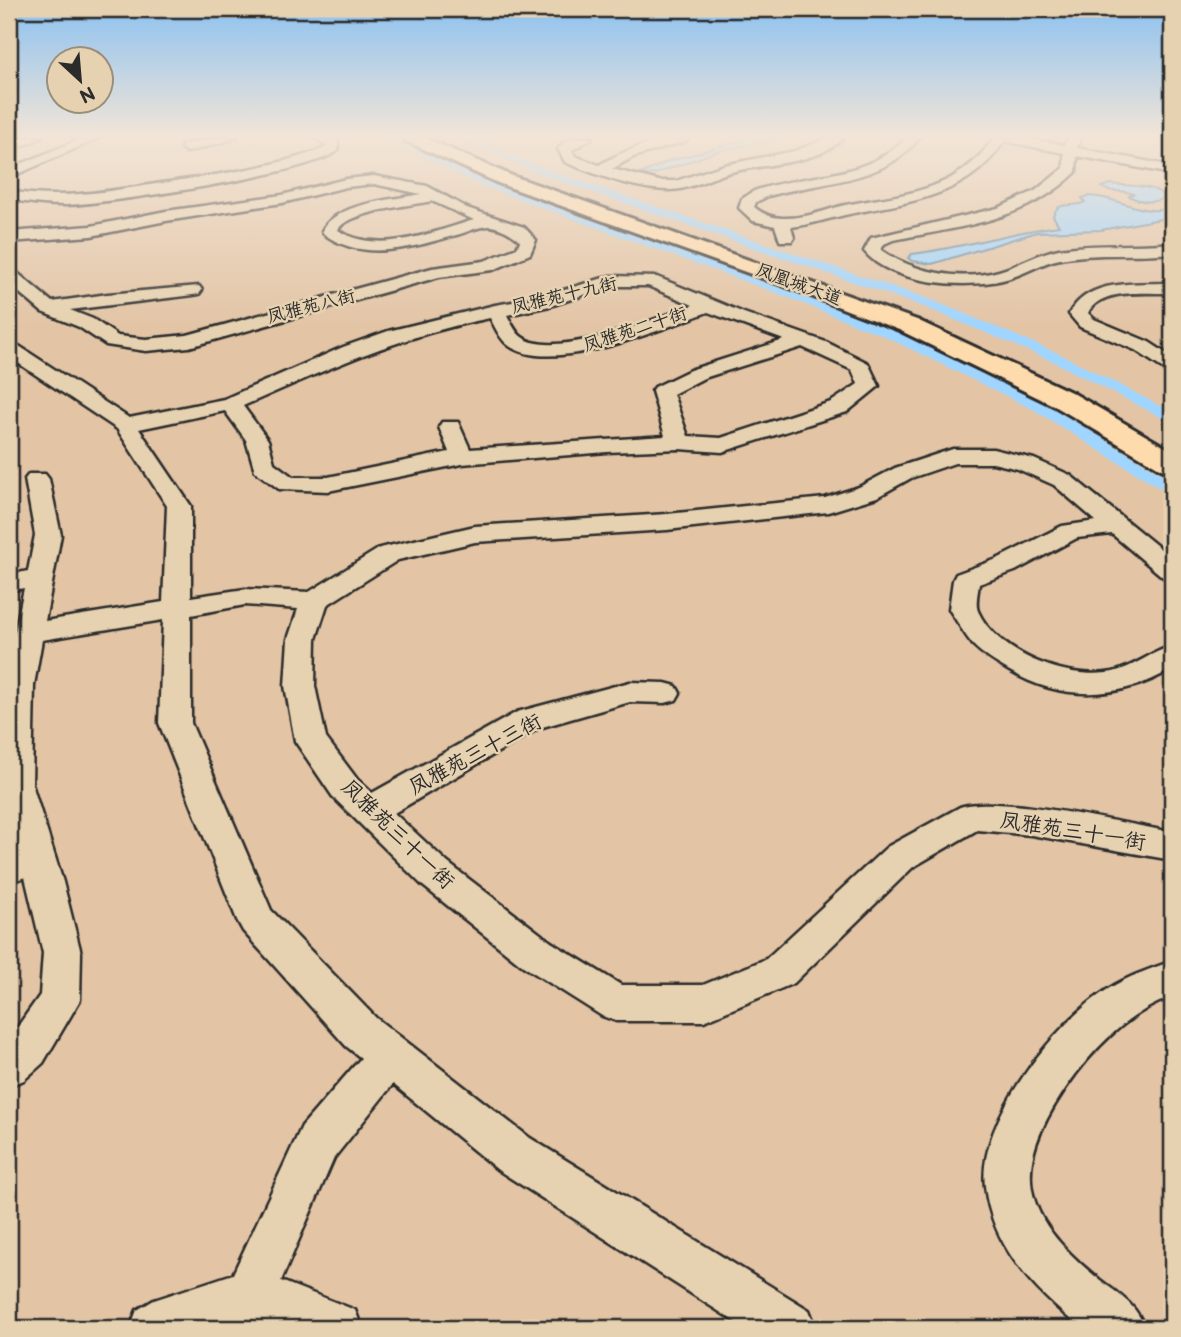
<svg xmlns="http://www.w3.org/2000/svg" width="1181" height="1337" viewBox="0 0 1181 1337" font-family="'Balsamiq Sans','LXGW WenKai TC',sans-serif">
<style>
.water{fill:#a0d5ff;stroke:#7191aa;stroke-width:2}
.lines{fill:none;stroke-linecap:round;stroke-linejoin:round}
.canal{fill:#a0d5ff;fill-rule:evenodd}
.minor-casing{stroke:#2b2b2b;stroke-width:5}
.major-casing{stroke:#2b2b2b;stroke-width:6}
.minor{fill:#e6d2b0;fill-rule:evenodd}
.major{fill:#fedbac;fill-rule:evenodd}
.labels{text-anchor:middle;stroke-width:5;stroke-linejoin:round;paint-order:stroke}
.far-street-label{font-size:18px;fill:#2b2b2b;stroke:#e6d2b0}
.street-label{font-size:21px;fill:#2b2b2b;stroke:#e6d2b0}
</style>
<rect width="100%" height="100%" fill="#e3c5a6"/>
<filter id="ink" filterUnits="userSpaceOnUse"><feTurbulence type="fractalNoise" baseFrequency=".0143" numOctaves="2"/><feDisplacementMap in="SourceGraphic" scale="14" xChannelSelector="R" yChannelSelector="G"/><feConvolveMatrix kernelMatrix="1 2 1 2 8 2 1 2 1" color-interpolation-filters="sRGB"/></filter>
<g filter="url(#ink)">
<!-- water -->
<path class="water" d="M751 138H779L718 151 655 174 639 175 669 161Z
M1110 184C1126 186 1155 184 1165 197 1155 204 1140 202 1129 196L1133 194C1123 189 1111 194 1101 187Z
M1088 196C1118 196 1141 217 1172 208V217L1101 230 1037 232 932 264 912 261 908 258 912 254C962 248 1009 232 1059 226L1053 216C1058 199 1073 209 1085 202L1082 198Z"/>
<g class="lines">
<!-- canal -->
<path class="canal" d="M383 138H395L490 182 786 287 894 330 1046 404 1172 480V493L1166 492 1034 410 884 336 776 293 482 186Z
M456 138H469L551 171 932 300 1062 355 1172 412V423L1052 361 922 306 543 175Z"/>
<defs>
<path id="minor" d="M24 138H42L9 151V143Z
M83 138H99L9 178V169Z
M215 138H237L187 152 181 148 182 145Z
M316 138H331L338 141V150C312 174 110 203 67 205 47 205 28 203 9 199V191C63 201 115 190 169 182 222 174 275 167 325 148L326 145Z
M576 138H592L572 150 575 156 599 165C627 149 656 138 688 138L686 141 633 157 612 169 659 181H676L724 165 795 151 828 138H843C817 165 766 163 731 172 710 177 691 190 669 190 636 190 596 175 565 162L558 149 564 142Z
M906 138H919C884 184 820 181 768 196L756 202 754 207C763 214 771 218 783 218 803 219 823 211 841 206 878 198 917 196 951 178 969 168 982 155 994 138H1025L1064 145 1069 138H1081L1077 148 1172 166V174L1077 156 1076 172C1027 221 958 227 893 240L884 244 881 250C913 272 961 282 999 271 1020 265 1038 253 1059 249 1096 243 1135 247 1172 243V253C1135 257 1097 252 1060 259 1043 262 1027 273 1010 278 971 290 891 285 864 251L871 238 998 208 1035 191 1064 168V153L1004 141C969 197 909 202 849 214 829 218 811 225 791 227L794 238 792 241H780L775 226 753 221 739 208 742 199 754 191C804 173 867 180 906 138Z
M374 176 427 186 467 208 524 227 536 240 530 254 493 270 439 277 189 347 146 351 106 345 79 327 42 312 9 284V270L15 271 52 302 108 294 199 286 202 290 199 294 193 295 70 310 93 319 118 336 146 339 187 335 432 268 484 261 517 248 520 241C512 233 502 228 491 226 482 225 469 231 460 234 416 246 365 264 324 234L322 231C335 203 392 200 421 194L374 184 346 187 282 203 166 221 91 236 9 242V232L91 226 166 211 282 195 346 179ZM432 201 474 220C433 232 377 256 338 230 346 212 413 205 432 201Z
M610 276 657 277 744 313 826 342 868 363 879 386 847 412 722 452 679 449 607 452 462 464 328 491 279 489 255 471 246 440 225 411 139 429 191 506V597L245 589 309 592 380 548 475 526 667 514 825 498 859 487 895 468 953 449H993L1034 459 1070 475 1172 558V579L1163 577 1112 534 1077 538 1015 571 979 584C978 592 975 604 978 611 997 654 1069 681 1113 672 1134 667 1151 652 1172 646V669C1120 700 1061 702 1008 670 996 663 983 655 973 645 964 634 957 621 949 609L953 580 956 574 997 559 1062 526 1096 521 1054 485 1018 469 993 463H955L911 478 877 497 828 512 667 530 475 542 398 560 327 605 316 639 315 686 326 738 357 779 372 793 517 712 630 682 665 683 676 686 680 693 676 700 665 703 630 702 539 728 394 813 448 863 551 942 621 985H703L766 959 887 847 960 807C1000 794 1125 824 1172 832V860L1031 835 977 830 913 867 794 983 704 1021H616L602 1016 523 966 422 885 333 797 295 741 285 686 288 639 298 609 245 605 191 615V723L271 910 376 1018 530 1138 809 1310 816 1328H745L498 1170 393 1084 334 1158 281 1281 355 1310 362 1328H273L250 1319 220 1328H130L137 1310 154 1300 233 1274 302 1126 361 1058 346 1046 243 931 237 920 159 723 163 620 42 640 34 685 32 784 63 882 81 953 80 1000 43 1063 24 1080 9 1086V1039L40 995 43 953 25 877 9 883V853L17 850 9 820V662L24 588 9 591V575L28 571 35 535 25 479 29 474H45L49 479 61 535 45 621 163 602 167 506 117 429 9 357V342L16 344 129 418 224 399 343 347 388 331 495 305 541 297ZM611 286H648L693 305C658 318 554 361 522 337 515 332 511 322 507 315L550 306ZM708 312 784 340 690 370 655 387 652 391 665 436 470 449 458 422H442L439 427 449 452 328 477H293L274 463 268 440 243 406C327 369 399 336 490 318 495 327 500 339 508 345 550 377 664 328 708 312ZM802 347 852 370 858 384 831 402 721 438 688 436 673 394 704 378Z
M1172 283V293C1148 294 1101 287 1088 313L1094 319 1149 342 1172 357V372L1165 370 1135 350 1080 327 1069 314C1088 278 1136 284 1172 283Z
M1172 961V997C1128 1012 1091 1051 1065 1089 1011 1169 1021 1215 1095 1276 1116 1293 1135 1302 1145 1328H1081C1035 1291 992 1247 985 1186 977 1121 1056 1022 1108 989 1129 976 1150 969 1172 961Z"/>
<path id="major" d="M404 138H425L510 175 917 320 1073 393 1172 451V472L1161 469 1053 405 899 330 790 288 498 183 406 141Z"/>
</defs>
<!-- minor casing -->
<use href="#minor" class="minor-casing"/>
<!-- major casing -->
<use href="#major" class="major-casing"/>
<!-- minor -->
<use href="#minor" class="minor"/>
<!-- major -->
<use href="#major" class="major"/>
</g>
</g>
<!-- sky -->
<linearGradient id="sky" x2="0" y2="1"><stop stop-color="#8bc1f1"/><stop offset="0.42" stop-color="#f2e5d7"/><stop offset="1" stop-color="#f2e5d7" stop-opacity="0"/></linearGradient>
<rect width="1181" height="325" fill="url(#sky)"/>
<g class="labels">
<!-- far-street labels -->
<g class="far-street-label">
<text transform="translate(799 284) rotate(20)" y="6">凤凰城大道</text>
<text transform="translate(564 295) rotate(-13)" y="6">凤雅苑十九街</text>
<text transform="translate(311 306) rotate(-14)" y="6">凤雅苑八街</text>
<text transform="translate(635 329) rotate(-18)" y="6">凤雅苑二十街</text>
</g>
<!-- street labels -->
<g class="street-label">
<text transform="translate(475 754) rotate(-28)" y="7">凤雅苑三十三街</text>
<text transform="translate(1073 831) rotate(9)" y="7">凤雅苑三十一街</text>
<text transform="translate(398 834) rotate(44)" y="7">凤雅苑三十一街</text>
</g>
</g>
<!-- margin -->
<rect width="1181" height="1337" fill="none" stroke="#e6d2b0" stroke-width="35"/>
<rect x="18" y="18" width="1146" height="1302" fill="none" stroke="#2b2b2b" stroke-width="2.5" filter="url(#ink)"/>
<!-- north arrow -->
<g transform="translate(80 80) rotate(154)"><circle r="33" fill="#e6d2b0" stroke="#9b8f7b" stroke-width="2"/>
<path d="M0-5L12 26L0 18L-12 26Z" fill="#2b2b2b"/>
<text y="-10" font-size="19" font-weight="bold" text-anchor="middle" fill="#2b2b2b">N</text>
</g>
</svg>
